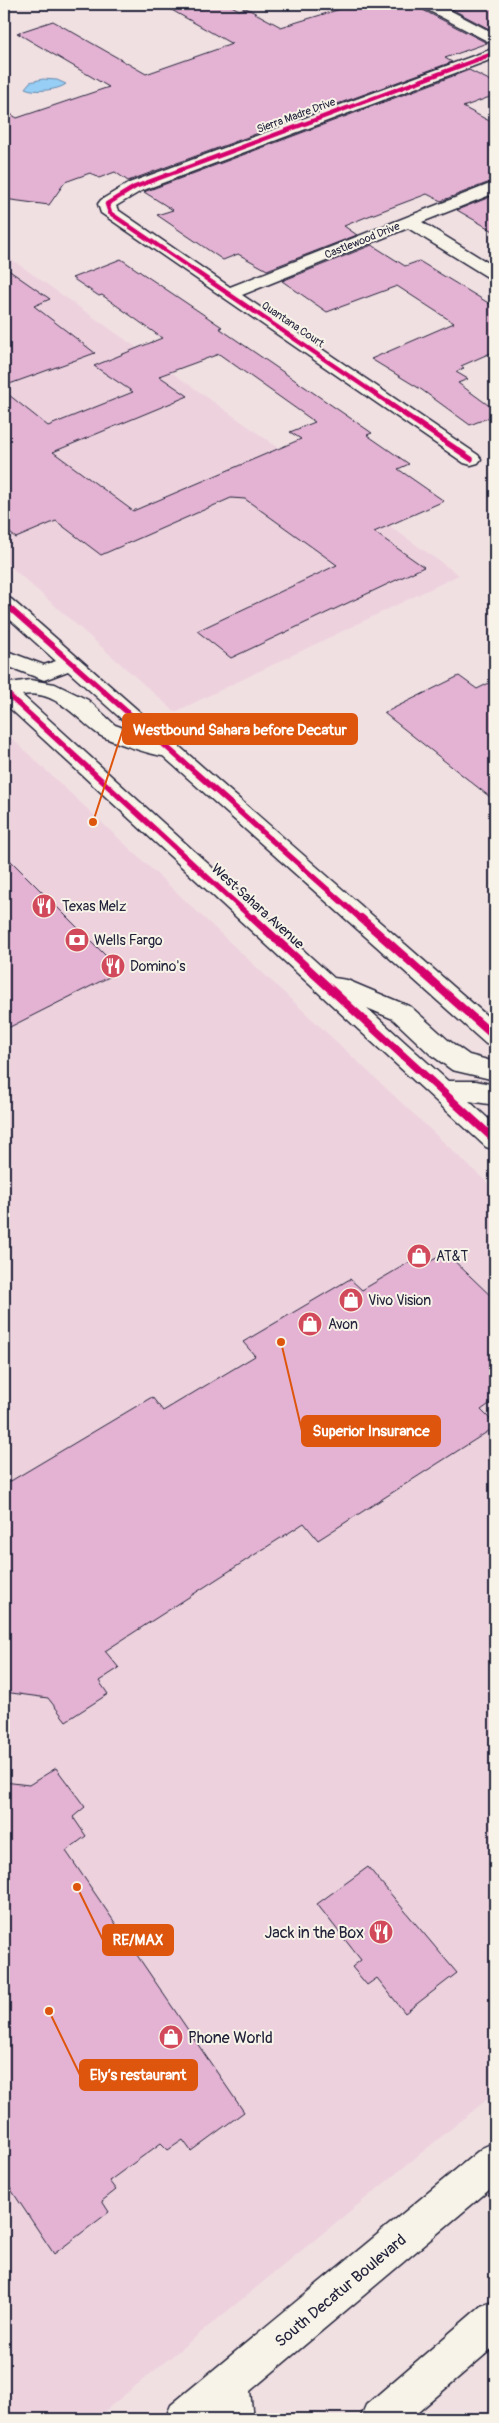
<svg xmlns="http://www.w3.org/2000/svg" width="499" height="2423" viewBox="0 0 499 2423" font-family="Pangolin,sans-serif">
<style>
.built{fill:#edd2de}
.water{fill:#96cef5;stroke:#6889ab}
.building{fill:#e4b3d3;stroke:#22223b;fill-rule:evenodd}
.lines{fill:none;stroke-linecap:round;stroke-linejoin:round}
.minor-casing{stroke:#22223b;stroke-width:3}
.major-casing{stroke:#22223b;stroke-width:3}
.minor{fill:#f7f3e8;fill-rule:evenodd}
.major{fill:#f7f3e8;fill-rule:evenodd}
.cycleway-far2-casing{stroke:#f7f3e8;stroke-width:6}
.cycleway-far1-casing{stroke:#f7f3e8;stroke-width:8}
.cycleway-casing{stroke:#f7f3e8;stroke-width:11}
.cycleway-far2{stroke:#d6006c;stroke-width:4.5}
.cycleway-far1{stroke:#d6006c;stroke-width:5.5}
.cycleway{stroke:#d6006c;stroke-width:8}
.labels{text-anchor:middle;stroke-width:4;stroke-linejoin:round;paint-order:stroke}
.far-street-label{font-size:11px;fill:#22223b;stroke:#f7f3e8}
.poi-label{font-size:14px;fill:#22223b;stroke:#f7f3e8;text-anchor:start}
.street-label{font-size:14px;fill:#22223b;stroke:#f7f3e8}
.near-poi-label{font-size:16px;fill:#22223b;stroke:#f7f3e8;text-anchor:end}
.near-street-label{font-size:16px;fill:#22223b;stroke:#f7f3e8}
.leader{fill:none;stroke:#de560e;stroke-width:2}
.callout-dot{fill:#de560e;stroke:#f7f3e8;stroke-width:2}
.callout{fill:#de560e;stroke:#de560e;stroke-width:2}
.callout-label{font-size:15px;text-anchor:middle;font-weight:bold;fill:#fff}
</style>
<rect width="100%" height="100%" fill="#f1e0e2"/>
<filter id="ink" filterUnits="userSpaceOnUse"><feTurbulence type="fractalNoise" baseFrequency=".02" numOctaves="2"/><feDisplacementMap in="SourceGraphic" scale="10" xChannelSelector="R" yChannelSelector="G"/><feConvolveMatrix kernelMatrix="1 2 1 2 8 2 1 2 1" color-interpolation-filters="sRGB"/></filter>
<g filter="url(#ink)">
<!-- built -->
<path class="built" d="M4 254 459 575 175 712 4 561Z
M4 731 495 1190V2093L95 2419H4Z"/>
<!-- water -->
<path class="water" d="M43 79 57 80 66 84C59 90 34 93 25 88L30 82Z"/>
<!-- building -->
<path class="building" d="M161 4H228L239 10 246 8 281 27 357 4H418L421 9 487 43 445 58 452 62 128 181 115 172 99 178 90 173 65 182 49 205 4 199V110L17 118 109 87 17 33 53 21 146 74 232 44Z
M442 4H495V32Z
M469 70 495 83V95L463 107 495 124V180L441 201 427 194 366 217 344 226 357 235 267 270 238 254 223 260 157 215 173 210 144 192Z
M495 195V232L457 210Z
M372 245 405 266 419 261 495 307V351L461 366 464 368 456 372 468 379 458 383 495 410V415L470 425 422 390 371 359 454 323 397 286 327 312 282 281Z
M121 259 222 327 219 328 372 433 367 435 409 464 398 469 444 501 374 532 424 567 231 658 197 631 337 565 245 499 231 498 101 555 56 521 16 538 4 528V391L48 426 133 392 94 366 162 338 102 295 99 296 72 278ZM219 354 315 422 290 432 301 439 133 511 53 452 188 396 159 376Z
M4 267 50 299 34 306 95 353 4 386Z
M459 676 477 689 495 680V801L384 713Z
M4 854 121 971 4 1030Z
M446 1253 495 1300V1400L481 1410 495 1424V1427L318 1540 304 1523 105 1651 119 1668 99 1681 108 1694 66 1721 48 1698 4 1692V1485L152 1397 163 1411 255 1356 243 1342 350 1279 362 1290 420 1256 427 1263Z
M56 1768 85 1807 73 1817 86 1836 66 1851 244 2112 191 2151 183 2140 168 2150 161 2143 109 2181 116 2190 102 2201 109 2212 54 2254 4 2179V1782L29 1785Z
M368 1867 457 1973 405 2013 377 1978 367 1985 352 1967 361 1960 317 1904Z"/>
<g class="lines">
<defs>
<path id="minor" d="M420 4H438L495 34V45L422 7Z
M495 48V58L141 191 116 206 118 210 230 287 495 182V193L422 222 495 267V279L489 278 408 228 242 295 478 455 481 459 478 463 471 465 464 463 101 213 98 204 101 200 129 183Z"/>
<path id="major" d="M4 597 11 599 495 1023V1046L486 1044 163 756C152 755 106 740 98 734 75 717 55 689 22 695L334 978 347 980 411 1007 448 1040 469 1055 495 1062V1080L452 1070 430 1054 393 1019 367 1008 448 1081H476L495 1085V1105L469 1101 495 1125V1150L486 1147 4 703V684L30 680 55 684 88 700 115 725 137 733 68 671 44 680 4 665V650L44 665 56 661 4 614Z
M495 2142V2185L250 2391 253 2419H165L171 2405 482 2148Z
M495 2301V2346L410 2419H360L366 2405 481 2306Z"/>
</defs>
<!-- minor casing -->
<use href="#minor" class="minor-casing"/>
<!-- major casing -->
<use href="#major" class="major-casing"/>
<!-- minor -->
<use href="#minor" class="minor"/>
<!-- major -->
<use href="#major" class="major"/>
<defs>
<path id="cycleway-far2" d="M390 404 110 213 107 204 135 187 495 53"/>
<path id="cycleway-far1" d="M388 403 471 459
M4 603 362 920
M4 691 254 920"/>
<path id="cycleway" d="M253 918 495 1140
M361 918 495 1037"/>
</defs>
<!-- cycleway-far2 casing -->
<use href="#cycleway-far2" class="cycleway-far2-casing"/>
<!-- cycleway-far1 casing -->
<use href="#cycleway-far1" class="cycleway-far1-casing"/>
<!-- cycleway casing -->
<use href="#cycleway" class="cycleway-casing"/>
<!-- cycleway-far2 -->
<use href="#cycleway-far2" class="cycleway-far2"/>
<!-- cycleway-far1 -->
<use href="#cycleway-far1" class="cycleway-far1"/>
<!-- cycleway -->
<use href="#cycleway" class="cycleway"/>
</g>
</g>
<!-- icons -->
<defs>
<symbol id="restaurant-disc" viewBox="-11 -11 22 22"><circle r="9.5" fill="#d1495b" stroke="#f7f3e8"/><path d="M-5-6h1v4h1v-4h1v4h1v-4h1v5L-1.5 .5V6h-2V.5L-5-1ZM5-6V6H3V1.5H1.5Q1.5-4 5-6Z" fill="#fff"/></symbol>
<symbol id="bank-disc" viewBox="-11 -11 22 22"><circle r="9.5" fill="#d1495b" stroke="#f7f3e8"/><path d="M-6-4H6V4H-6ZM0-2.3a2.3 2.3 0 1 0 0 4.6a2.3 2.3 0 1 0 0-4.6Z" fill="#fff"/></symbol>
<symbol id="shop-disc" viewBox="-11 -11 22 22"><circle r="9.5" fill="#d1495b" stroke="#f7f3e8"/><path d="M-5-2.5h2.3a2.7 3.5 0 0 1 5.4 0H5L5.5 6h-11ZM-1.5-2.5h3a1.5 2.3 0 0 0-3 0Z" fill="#fff"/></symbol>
</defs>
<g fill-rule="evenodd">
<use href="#restaurant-disc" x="30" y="892" width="28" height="28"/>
<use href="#bank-disc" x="63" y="926" width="28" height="28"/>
<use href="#restaurant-disc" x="99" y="952" width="28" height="28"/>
<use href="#shop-disc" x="405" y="1242" width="28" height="28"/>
<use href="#shop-disc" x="337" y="1286" width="28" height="28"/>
<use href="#shop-disc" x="296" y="1310" width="28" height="28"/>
<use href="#restaurant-disc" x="367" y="1918" width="28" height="28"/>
<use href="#shop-disc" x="157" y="2023" width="28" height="28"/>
</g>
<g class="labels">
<!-- far-street labels -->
<g class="far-street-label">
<text transform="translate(296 115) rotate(-20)" y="4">Sierra Madre Drive</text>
<text transform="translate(362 240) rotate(-22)" y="4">Castlewood Drive</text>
<text transform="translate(293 324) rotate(34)" y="4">Quantana Court</text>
</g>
<!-- poi labels -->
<g class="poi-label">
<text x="62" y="911">Texas Melz</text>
<text x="94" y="945">Wells Fargo</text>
<text x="130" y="971">Domino's</text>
<text x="436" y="1261">AT&amp;T</text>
<text x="368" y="1305">Vivo Vision</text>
<text x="328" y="1329">Avon</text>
</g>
<!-- street labels -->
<g class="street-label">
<text transform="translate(258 906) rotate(42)" y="5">West Sahara Avenue</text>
</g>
<!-- near-poi labels -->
<g class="near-poi-label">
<text x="364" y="1938">Jack in the Box</text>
<text x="188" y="2043" text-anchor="start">Phone World</text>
</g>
<!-- near-street labels -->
<g class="near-street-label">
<text transform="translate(340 2290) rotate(-40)" y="6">South Decatur Boulevard</text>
</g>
</g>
<!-- callouts -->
<path class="leader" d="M93 822L123 729M281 1342L302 1431M77 1887L103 1940M49 2011L80 2075"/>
<g class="callout-dot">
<circle cx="93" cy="822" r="5"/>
<circle cx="281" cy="1342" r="5"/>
<circle cx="77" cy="1887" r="5"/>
<circle cx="49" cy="2011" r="5"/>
</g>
<g class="callout">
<rect x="123" y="714" width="234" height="30" rx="5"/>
<rect x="302" y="1416" width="138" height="30" rx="5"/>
<rect x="103" y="1925" width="70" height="30" rx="5"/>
<rect x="80" y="2060" width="117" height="30" rx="5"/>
</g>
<g class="callout-label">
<text x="240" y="735">Westbound Sahara before Decatur</text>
<text x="371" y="1436">Superior Insurance</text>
<text x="138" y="1945">RE/MAX</text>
<text x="138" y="2080">Ely’s restaurant</text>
</g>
<!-- margin -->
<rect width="499" height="2423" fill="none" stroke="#f7f3e8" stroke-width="20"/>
<rect x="10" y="10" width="479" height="2403" fill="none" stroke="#22223b" stroke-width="2" filter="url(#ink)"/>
</svg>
